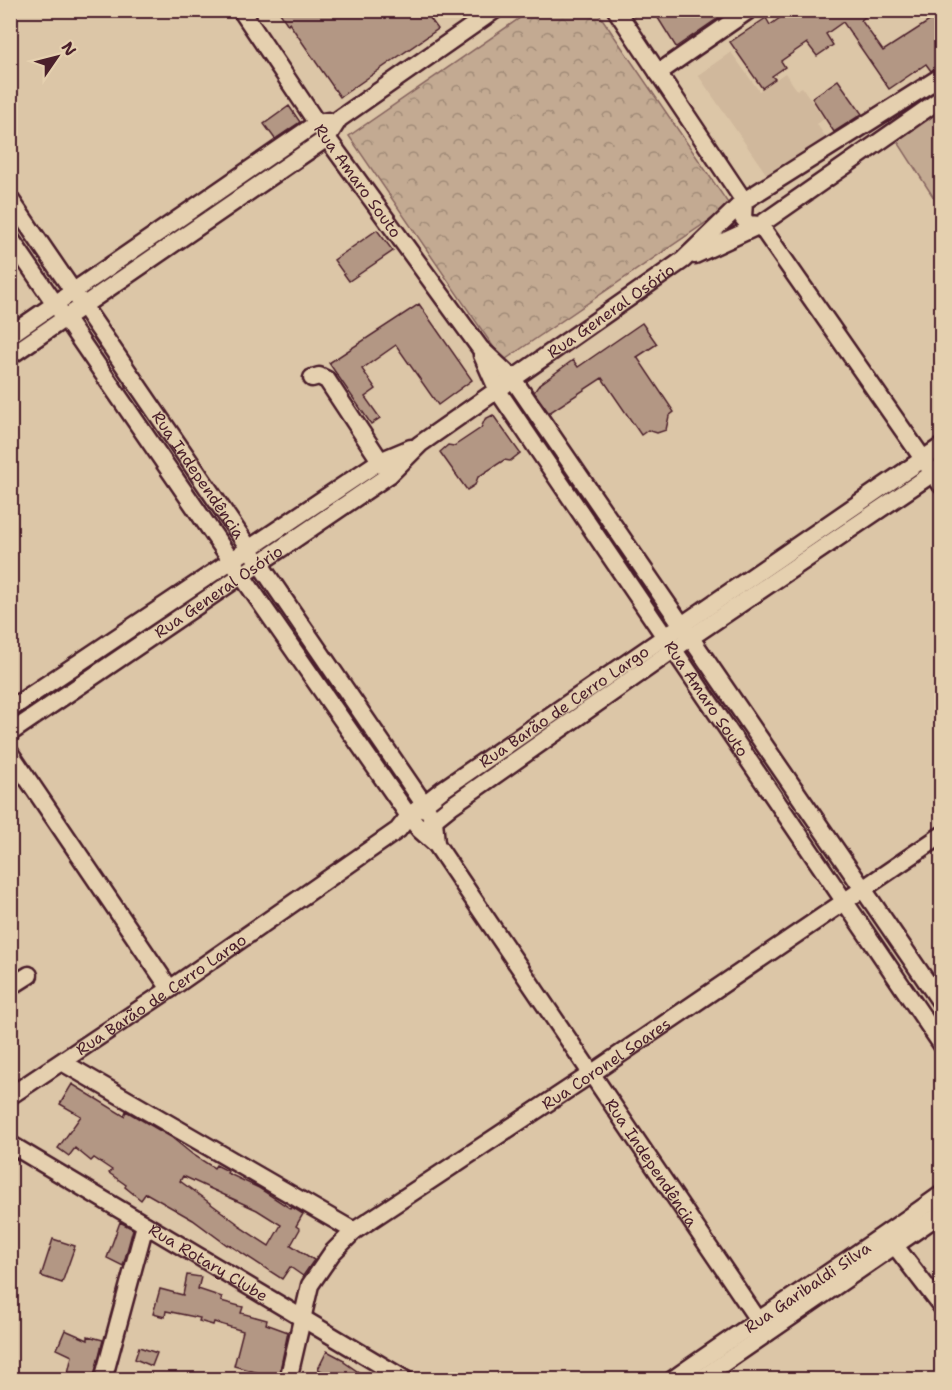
<svg xmlns="http://www.w3.org/2000/svg" width="952" height="1390" viewBox="0 0 952 1390" font-family="'Shantell Sans',sans-serif">
<style>
.built{fill:#d0b89c}
.park{fill:url(#park-crowns);stroke:#86645e;stroke-width:1.5}
.pitch{fill:#c3aa92;stroke:#86645e;stroke-width:1.5}
.building{fill:#b39784;stroke:#4a1f2b;stroke-width:1.5;fill-rule:evenodd}
.lines{fill:none;stroke-linecap:round;stroke-linejoin:round}
.minor-casing{stroke:#4a1f2b;stroke-width:21}
.minor{stroke:#e5d0af;stroke-width:16}
.labels{text-anchor:middle;stroke-width:4.5;stroke-linejoin:round;paint-order:stroke}
.street-label{font-size:16px;fill:#4a1f2b;stroke:#e5d0af}
</style>
<defs>
<pattern id="park-crowns" width="20" height="18" patternUnits="userSpaceOnUse" patternTransform="scale(1.5)"><rect width="20" height="18" fill="#c3aa92"/><path d="M2 6a3 3 0 1 1 6 0M12 15a3 3 0 1 1 6 0" fill="none" stroke="#a08a77"/></pattern>
</defs>
<rect width="100%" height="100%" fill="#dcc6a7"/>
<filter id="ink" filterUnits="userSpaceOnUse"><feTurbulence type="fractalNoise" baseFrequency=".0167" numOctaves="2"/><feDisplacementMap in="SourceGraphic" scale="12" xChannelSelector="R" yChannelSelector="G"/><feConvolveMatrix kernelMatrix="1 2 1 2 8 2 1 2 1" color-interpolation-filters="sRGB"/></filter>
<g filter="url(#ink)">
<!-- built -->
<path class="built" d="M731 52 759 91 785 73 797 90 802 87 824 119 817 124 826 138 769 178 698 75Z"/>
<!-- park -->
<path class="park" d="M530 11H597L730 206 503 361 349 136Z"/>
<!-- pitch -->
<path class="pitch" d="M940 108 941 111V209L896 139Z"/>
<!-- building -->
<path class="building" d="M278 10H424L438 29 340 97 289 23 288 25Z
M653 10H730L676 47Z
M791 10H875L861 20 883 51 931 20 924 10H942V64L931 71 926 64 889 89 843 22 826 34 833 45 817 56 807 43 781 61 785 67 772 76 775 79 762 88 730 42 766 18 770 25Z
M838 80 862 114 834 132 812 98Z
M289 106 300 122 275 139 264 124Z
M377 230 393 251 349 281 334 260Z
M419 304 472 380 438 405 396 345 362 369 376 389 365 397 380 418 371 424 329 363Z
M642 323 657 344 637 357 674 412 669 416 666 430 657 433 648 430 641 435 602 378 549 413 534 392 539 385 573 360 578 367Z
M493 415 520 453 510 461 504 460 478 477 475 485 467 490 440 452 448 445 454 446 481 428 485 419Z
M72 1084 124 1116 126 1111 171 1137 192 1154 214 1168 216 1165 228 1171 227 1173 259 1188 291 1209 292 1207 303 1214 296 1226 300 1229 291 1245 314 1260 303 1276 290 1267 282 1279 228 1244 227 1245 193 1220 146 1193 141 1200 125 1187 126 1185 109 1173 112 1170 94 1158 91 1161 75 1148 69 1156 58 1148 81 1116 60 1104ZM183 1176 257 1210 281 1225 269 1246 240 1227 241 1226 180 1181Z
M120 1222 133 1229 123 1266 107 1258Z
M53 1239 75 1246 62 1283 41 1276Z
M187 1275 201 1277 198 1289 222 1297 221 1301 243 1307 241 1313 267 1320 266 1324 288 1332 278 1380H258L259 1373 234 1366 243 1331 214 1322 213 1325 199 1321 200 1318 166 1311 165 1317 153 1314 160 1289 183 1295Z
M65 1330 88 1340V1336L103 1340 93 1380H75L76 1375 68 1373 72 1356 57 1349Z
M139 1347 157 1353 152 1366 135 1359Z
M327 1351 344 1360V1362L370 1380H338L318 1369Z"/>
<g class="lines">
<defs>
<g id="minor">
<path id="s1" d="M241 10 327 138 480 348 513 379 942 1004"/>
<path d="M616 10 744 201 743 218 748 224 760 225 942 486"/>
<path d="M658 73 749 10"/>
<path id="s2" d="M10 199 424 804 434 820 436 844"/>
<path id="s3" d="M10 238 242 576 409 816 420 830 436 844 767 1333"/>
<path d="M695 255 760 225 942 98"/>
<path d="M10 335 317 123 328 121"/>
<path id="s4" d="M482 355 498 391 942 1045"/>
<path d="M10 356 327 138 339 119 495 10"/>
<path d="M312 378 319 376 327 380 385 468"/>
<path d="M10 709 380 461 411 448"/>
<path id="s5" d="M10 733 389 475 420 444 683 260 744 201 942 76"/>
<path d="M10 753 170 989"/>
<path d="M425 827 451 806 690 638 942 467"/>
<path d="M10 987 29 975"/>
<path d="M62 1062 354 1231"/>
<path id="s6" d="M10 1096 170 989 398 830 409 816 442 790 942 446"/>
<path id="s7" d="M10 1144 406 1380"/>
<path d="M889 1238 942 1307"/>
<path d="M103 1380 145 1225"/>
<path id="s8" d="M288 1380 310 1285 332 1253 354 1231 591 1074 942 835"/>
<path id="s9" d="M672 1380C761 1317 853 1258 942 1194"/>
<path d="M699 1380 942 1213"/>
</g>
</defs>
<!-- minor casing -->
<use href="#minor" class="minor-casing"/>
<!-- minor -->
<use href="#minor" class="minor"/>
</g>
</g>
<g class="labels">
<!-- street labels -->
<g class="street-label">
<text dy="6" stroke="none"><textPath href="#s1" startOffset="207">Rua Amaro Souto</textPath></text>
<text dy="6" stroke="none"><textPath href="#s5" startOffset="735">Rua General Osório</textPath></text>
<text dy="6" stroke="none"><textPath href="#s2" startOffset="334">Rua Independência</textPath></text>
<text dy="6" stroke="none"><textPath href="#s5" startOffset="252">Rua General Osório</textPath></text>
<text dy="6" stroke="none"><textPath href="#s4" startOffset="411">Rua Amaro Souto</textPath></text>
<text dy="6" stroke="none"><textPath href="#s6" startOffset="678">Rua Barão de Cerro Largo</textPath></text>
<text dy="6" stroke="none"><textPath href="#s6" startOffset="182">Rua Barão de Cerro Largo</textPath></text>
<text dy="6" stroke="none"><textPath href="#s8" startOffset="470">Rua Coronel Soares</textPath></text>
<text dy="6" stroke="none"><textPath href="#s3" startOffset="1126">Rua Independência</textPath></text>
<text dy="6" stroke="none"><textPath href="#s7" startOffset="231">Rua Rotary Clube</textPath></text>
<text dy="6" stroke="none"><textPath href="#s9" startOffset="164">Rua Garibaldi Silva</textPath></text>
</g>
</g>
<!-- margin -->
<rect width="952" height="1390" fill="none" stroke="#e5d0af" stroke-width="36"/>
<rect x="18" y="18" width="916" height="1354" fill="none" stroke="#4a1f2b" stroke-width="2" filter="url(#ink)"/>
<!-- north arrow -->
<g transform="translate(57 57) rotate(55)" stroke="#e5d0af" stroke-width="4.5" paint-order="stroke">
<path d="M0-4.5L10 22L0 15L-10 22Z" fill="#4a1f2b"/>
<text y="-9" font-size="16" font-weight="bold" text-anchor="middle" fill="#4a1f2b">N</text>
</g>
</svg>
